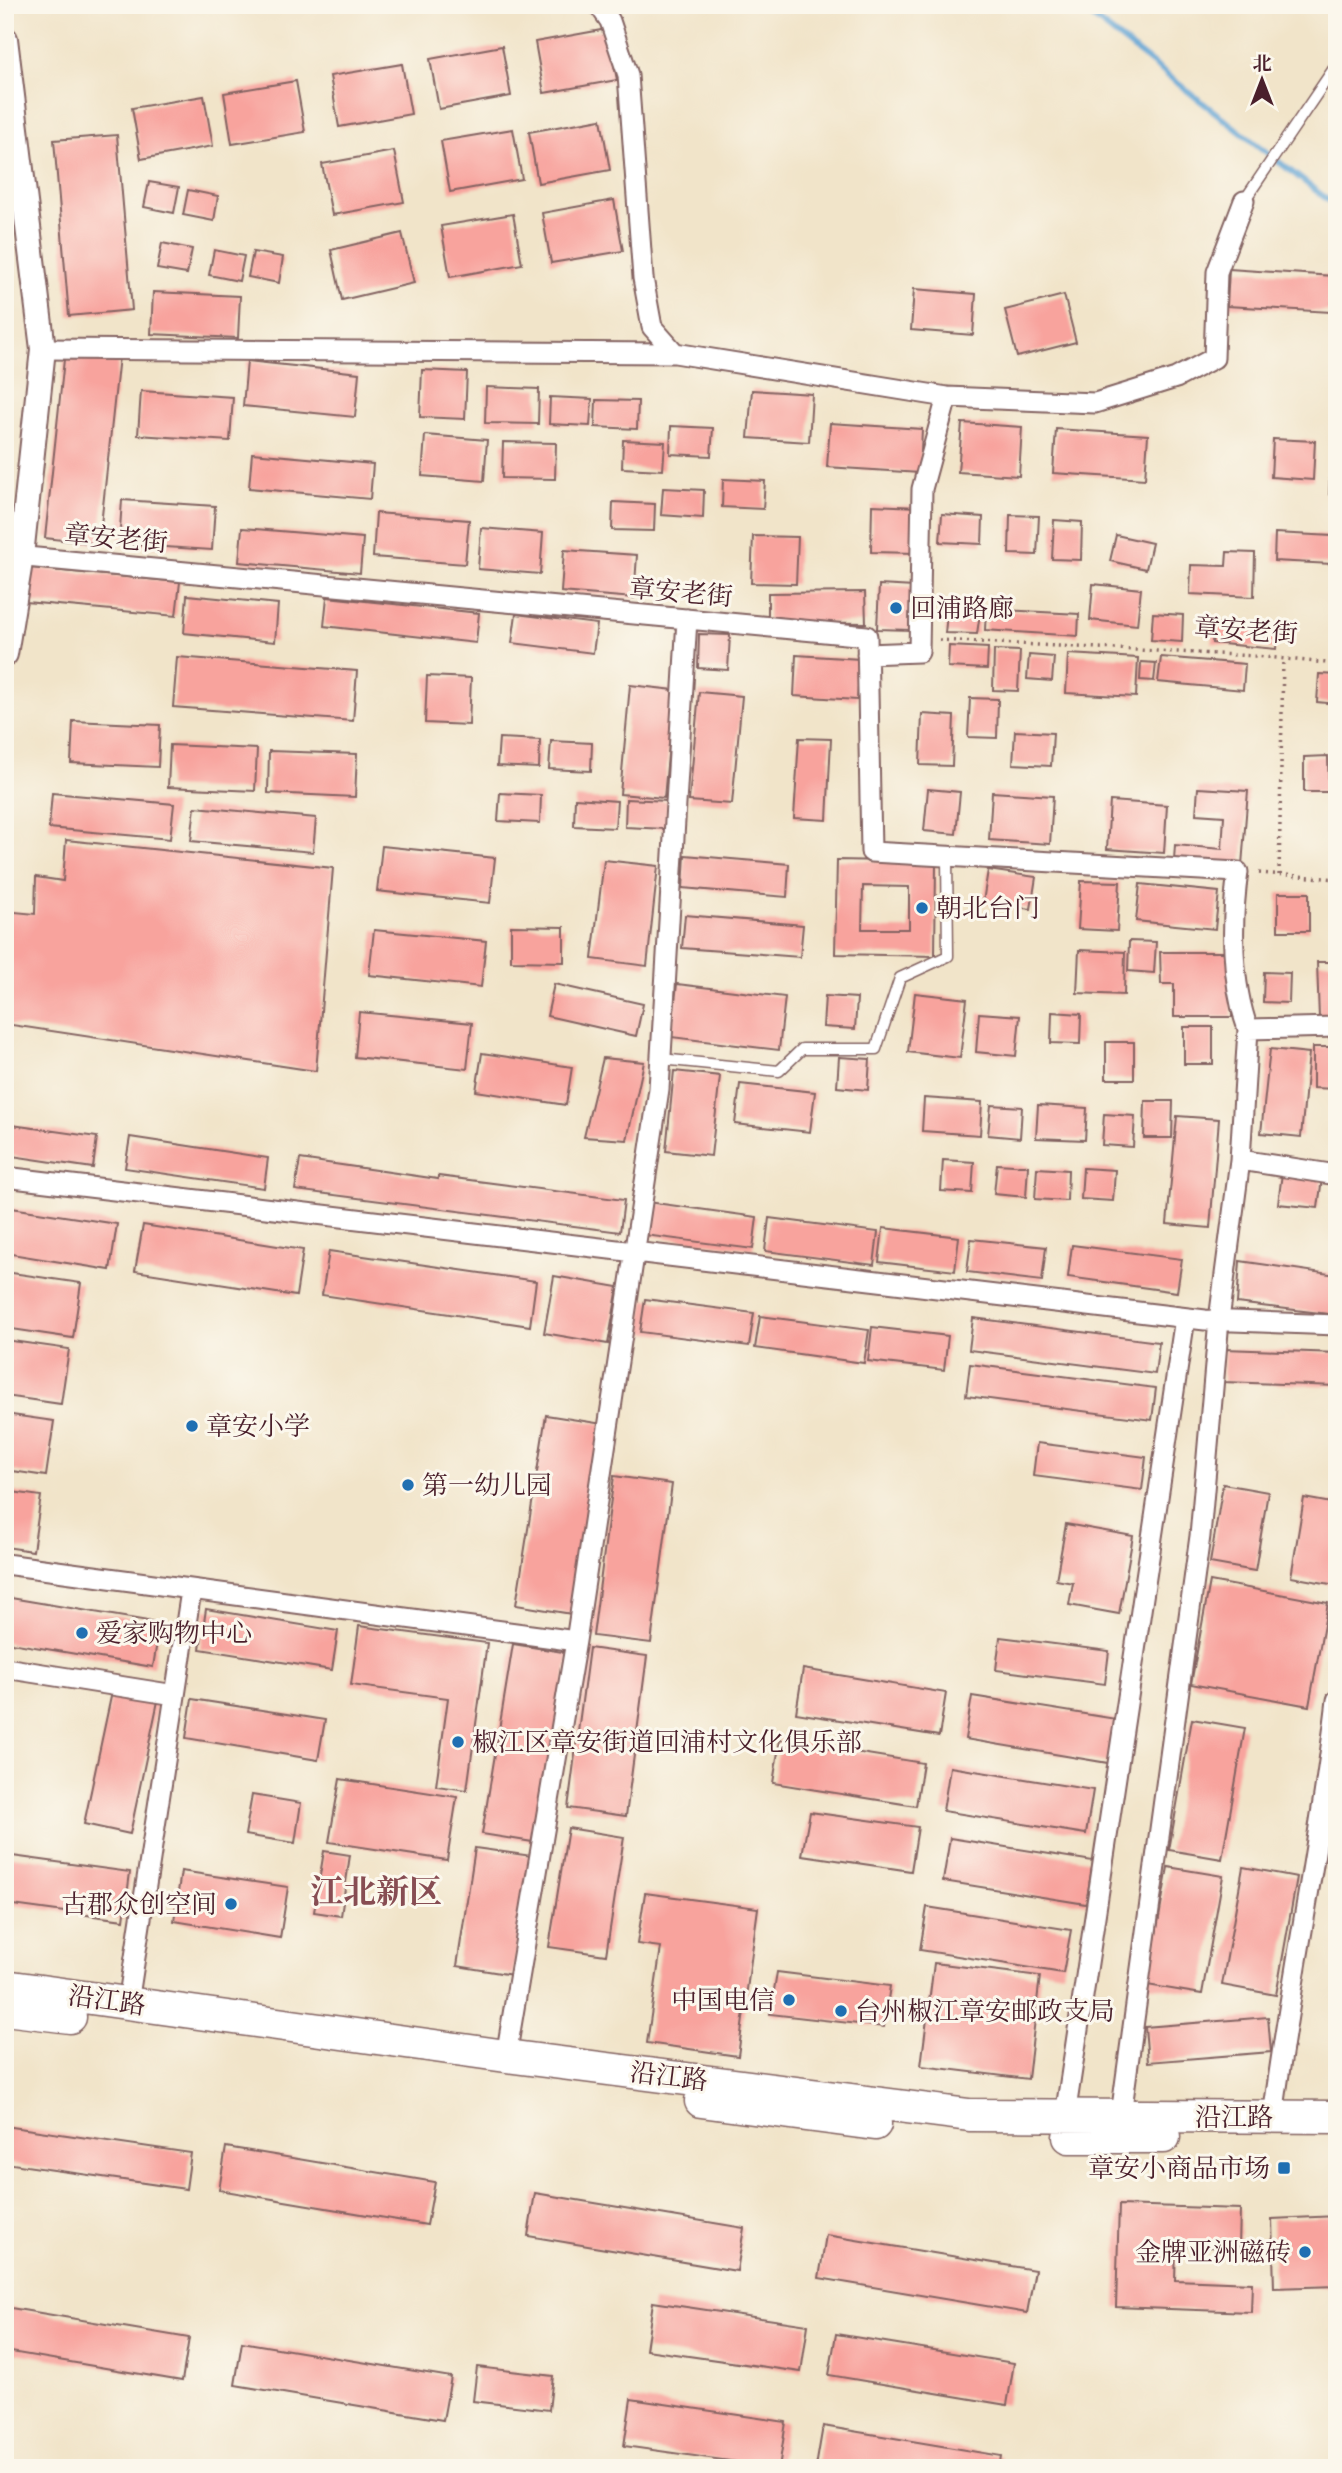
<svg xmlns="http://www.w3.org/2000/svg" width="1342" height="2473" viewBox="0 0 1342 2473" font-family="'IM FELL English','Noto Serif SC',serif">
<style>
.lines{fill:none;stroke-linecap:round;stroke-linejoin:round}
.stream{stroke:#5da2d3;stroke-width:6}
.building{fill:#f8a39d;fill-rule:evenodd}
.service-casing{stroke:#846462;stroke-width:13}
.minor-casing{stroke:#846462;stroke-width:23}
.tertiary-casing{stroke:#846462;stroke-width:28}
.primary-casing{stroke:#846462;stroke-width:35}
.path{stroke:#846462;stroke-width:3.5;stroke-dasharray:2 5;stroke-linecap:butt}
.service{stroke:#fff;stroke-width:10}
.minor{stroke:#fff;stroke-width:19}
.tertiary{stroke:#fff;stroke-width:24}
.primary{stroke:#fff;stroke-width:32}
.poi-dot{fill:#1f6fb2;stroke:#fbf7ec;stroke-width:2.5}
.labels{text-anchor:middle;stroke-width:6;stroke-linejoin:round;paint-order:stroke}
.street-label{font-size:26px;fill:#4a1f2b;stroke:#fbf7ec}
.poi-label{font-size:26px;fill:#4a1f2b;stroke:#fbf7ec;text-anchor:start}
.district-label{font-size:33px;font-weight:bold;fill:#874d53;stroke:#fbf7ec}
</style>
<rect width="100%" height="100%" fill="#fbf7ec"/>
<filter id="ink" filterUnits="userSpaceOnUse"><feTurbulence type="fractalNoise" baseFrequency=".0143" numOctaves="2"/><feDisplacementMap in="SourceGraphic" scale="14" xChannelSelector="R" yChannelSelector="G"/><feConvolveMatrix kernelMatrix="1 2 1 2 8 2 1 2 1" color-interpolation-filters="sRGB"/></filter>
<filter id="wash" filterUnits="userSpaceOnUse"><feTurbulence type="fractalNoise" baseFrequency=".00686" numOctaves="4" result="noise"/><feDisplacementMap in="SourceGraphic" scale="28" xChannelSelector="R" yChannelSelector="G"/><feGaussianBlur stdDeviation="1.57" result="paint"/><feColorMatrix in="noise" values="0 0 0 0 0 0 0 0 0 0 0 0 0 0 0 0 0 1.4 0 .05"/><feComposite in="paint" operator="in"/></filter>
<g filter="url(#wash)">
<rect width="100%" height="100%" fill="#f1e4c9"/>
<g class="lines">
<!-- stream -->
<path class="stream" d="M1077 5 1337 207"/>
</g>
<g id="blocks">
<!-- building -->
<path class="building" d="M607 29 617 80 544 93 535 42Z
M502 46 511 96 439 109 430 59Z
M402 64 411 114 339 127 330 76Z
M296 81 305 132 232 144 224 93Z
M204 96 213 146 141 159 132 108Z
M601 119 610 170 538 183 529 132Z
M513 129 522 179 450 192 441 141Z
M117 135 132 310 69 316 54 140Z
M394 151 404 202 332 215 322 164Z
M149 182 179 187 174 213 144 207Z
M188 190 218 196 214 221 183 215Z
M614 200 623 251 551 263 542 213Z
M513 214 522 264 450 277 441 226Z
M402 233 414 283 342 300 331 250Z
M162 243 192 249 187 274 157 269Z
M214 250 244 256 239 281 209 275Z
M253 252 283 257 279 283 248 277Z
M1229 269 1334 276 1331 312 1227 306Z
M914 289 976 294 973 335 911 330Z
M153 292 240 296 238 338 151 334Z
M1064 295 1076 342 1017 357 1005 310Z
M65 350 119 356 99 544 45 538Z
M247 361 359 373 355 417 243 406Z
M422 370 467 372 465 419 420 417Z
M486 387 539 389 538 424 485 423Z
M752 390 812 394 809 442 748 438Z
M141 391 233 397 230 441 138 435Z
M550 397 592 399 590 426 549 424Z
M596 400 638 401 637 429 595 427Z
M830 423 922 429 920 473 827 467Z
M962 423 1022 427 1019 476 958 472Z
M671 426 713 428 711 456 670 454Z
M1056 429 1148 435 1145 479 1053 473Z
M425 435 487 440 484 481 422 476Z
M1273 439 1315 441 1313 480 1271 477Z
M623 440 665 442 663 470 622 468Z
M503 442 556 443 555 479 502 478Z
M252 453 373 464 370 499 249 488Z
M1331 456H1337V495L1329 494Z
M723 479 765 481 763 509 722 507Z
M663 488 704 490 703 518 661 515Z
M122 500 215 506 212 550 119 544Z
M613 502 655 504 654 531 612 530Z
M872 505 918 507 916 553 871 552Z
M376 513 469 520 465 564 373 557Z
M942 514 983 517 982 544 940 542Z
M1010 515 1039 516 1037 555 1009 554Z
M1054 520 1082 522 1081 560 1052 559Z
M242 528 363 538 360 573 239 562Z
M481 528 543 533 540 574 478 569Z
M1275 533 1333 536 1332 564 1274 561Z
M1116 535 1152 543 1146 569 1110 561Z
M753 536 798 537 796 584 751 583Z
M564 550 637 555 634 598 561 592Z
M1227 552 1255 553 1254 597 1190 594 1191 565 1226 566Z
M29 568 180 582 176 616 26 602Z
M1093 584 1141 589 1137 625 1090 620Z
M879 585 914 587 912 630 877 629Z
M865 592 866 623 768 622V593Z
M187 595 278 604 275 642 184 633Z
M327 597 479 613 476 643 324 626Z
M948 605 981 606 977 634 945 633Z
M986 609 1079 614 1078 636 985 630Z
M1153 613 1183 615 1182 642 1151 640Z
M516 614 597 624 593 653 512 643Z
M1214 624 1278 631 1276 649 1212 643Z
M699 634 730 635 728 670 698 668Z
M949 646 988 648 987 669 948 667Z
M994 650 1020 651 1018 691 993 690Z
M1068 654 1138 658 1136 697 1066 693Z
M796 655 860 659 857 700 794 696Z
M1029 655 1054 657 1052 681 1027 679Z
M177 657 357 671 353 721 173 707Z
M1161 657 1245 664 1243 690 1158 682Z
M1141 662 1156 663 1154 681 1140 680Z
M1319 674 1337 675V704L1317 702Z
M427 676 471 678 469 725 425 723Z
M630 685 674 690 664 798 620 794Z
M699 692 742 696 732 804 689 801Z
M970 698 998 699 997 738 968 737Z
M922 714 954 716 952 766 920 765Z
M73 721 160 725 158 767 71 763Z
M1015 731 1053 733 1051 766 1013 764Z
M499 738 540 740 539 768 497 766Z
M799 738 831 739 827 820 794 818Z
M551 741 592 743 591 771 549 769Z
M170 745 257 749 255 791 168 787Z
M269 751 357 754 355 797 268 793Z
M1328 756 1329 792H1304V757Z
M1198 788 1248 791 1242 865 1174 860 1175 845 1222 849 1224 816 1196 814Z
M928 789 960 792 956 834 924 831Z
M992 792 1053 796 1050 844 989 840Z
M52 793 174 804 170 839 49 828Z
M500 793 541 795 540 823 498 821Z
M575 798 617 801 615 828 574 826Z
M626 799 668 801 666 829 625 827Z
M1110 801 1167 805 1164 853 1107 849Z
M195 807 316 818 313 852 191 841Z
M66 840 333 868 316 1071 5 1024V911L35 914 36 877 63 881Z
M382 846 495 858 490 903 377 891Z
M685 855 789 864 787 897 683 888Z
M604 860 658 866 647 966 592 959Z
M837 860 936 862 935 956 835 954ZM863 886 909 887V929H862Z
M988 870 1036 877 1031 909 983 902Z
M1081 881 1120 882 1117 931 1078 929Z
M1140 884 1219 892 1215 929 1136 921Z
M1278 893H1309V931H1278Z
M685 915 803 925 800 957 682 948Z
M511 926 564 927V962L511 961Z
M374 930 486 941 481 987 369 975Z
M1129 941 1156 942 1154 973 1128 971Z
M1079 950 1125 952 1124 995 1077 993Z
M1160 952H1231L1232 1017H1174V984H1161Z
M1317 962H1337V1018H1319Z
M1264 972 1290 973 1289 1003 1263 1002Z
M554 984 643 1004 636 1036 547 1016Z
M677 984 785 997 779 1050 671 1037Z
M915 993 967 999 960 1058 908 1052Z
M825 996 857 998 855 1029 823 1027Z
M359 1012 472 1023 467 1069 355 1057Z
M1052 1012 1081 1014 1080 1044 1051 1043Z
M979 1013 1020 1016 1016 1056 976 1052Z
M1184 1027H1213V1064H1184Z
M1106 1042H1134V1079H1106Z
M1313 1047H1337V1089L1313 1088Z
M1270 1049 1309 1053 1301 1137 1261 1133Z
M482 1053 572 1067 566 1105 476 1091Z
M839 1057 870 1059 868 1090 837 1087Z
M603 1058 644 1062 627 1140 584 1137Z
M674 1071 720 1076 711 1156 666 1151Z
M740 1084 815 1092 810 1132 735 1124Z
M924 1098 982 1102 980 1135 922 1131Z
M1145 1101H1173L1172 1138H1144Z
M991 1105 1022 1107 1020 1138 988 1135Z
M1038 1105 1087 1108 1085 1140 1036 1138Z
M1104 1114 1135 1116 1133 1147 1102 1145Z
M1177 1116 1219 1119 1210 1228 1167 1224Z
M5 1124 97 1137 93 1168 5 1155Z
M130 1137 268 1158 264 1188 125 1168Z
M300 1159 438 1179V1176L624 1200 620 1232 295 1190Z
M943 1160 974 1162 972 1193 941 1191Z
M997 1164 1028 1166 1026 1197 994 1194Z
M1037 1168 1068 1170 1067 1201 1035 1199Z
M1083 1168 1115 1170 1113 1201 1081 1199Z
M1282 1173 1322 1178 1318 1208 1278 1204Z
M648 1202 757 1217 753 1249 644 1235Z
M5 1207 117 1224 110 1270 5 1253Z
M769 1218 878 1232 874 1265 765 1251Z
M143 1225 303 1250 296 1296 135 1271Z
M883 1228 959 1237 955 1271 879 1262Z
M971 1239 1046 1247 1042 1281 967 1272Z
M1072 1245 1182 1259 1177 1292 1068 1277Z
M329 1251 536 1281 530 1326 322 1295Z
M1240 1261 1337 1275V1315L1237 1303Z
M5 1272 81 1283 73 1338 5 1328Z
M554 1276 618 1287 608 1344 544 1333Z
M645 1299 754 1313 749 1346 640 1332Z
M760 1316 869 1330 864 1363 755 1348Z
M973 1318 1159 1342 1155 1374 969 1350Z
M872 1327 948 1336 944 1370 868 1361Z
M5 1340 69 1349 61 1404 5 1396Z
M1224 1349 1337 1353V1386L1223 1382Z
M970 1364 1156 1388 1152 1420 966 1396Z
M5 1414 54 1421 46 1476 5 1470Z
M546 1415 603 1424 572 1614 516 1605Z
M1037 1443 1146 1457 1142 1490 1033 1476Z
M614 1476 672 1484 651 1643 593 1636Z
M1223 1484 1268 1492 1255 1571 1210 1563Z
M5 1491 41 1496 33 1551 5 1547Z
M1304 1498 1337 1504 1336 1585 1291 1577Z
M1066 1524 1133 1536 1119 1614 1069 1605 1073 1583 1056 1580Z
M1210 1581 1328 1603 1309 1706 1191 1684Z
M5 1597 160 1623 153 1667 5 1642Z
M206 1609 338 1631 332 1670 200 1649Z
M359 1626 487 1643 467 1790 436 1786 448 1698 351 1685Z
M1000 1637 1109 1651 1105 1684 996 1670Z
M513 1644 569 1653 539 1843 482 1834Z
M589 1648 647 1656 626 1816 568 1808Z
M803 1669 946 1693 939 1736 796 1713Z
M112 1692 158 1701 130 1834 84 1824Z
M972 1696 1116 1719 1108 1763 965 1739Z
M192 1699 325 1720 318 1760 186 1738Z
M1192 1719 1245 1728 1222 1859 1169 1850Z
M780 1740 923 1763 916 1806 773 1783Z
M950 1767 1093 1790 1086 1834 943 1811Z
M340 1779 457 1797 447 1860 329 1842Z
M252 1795 301 1803 295 1843 245 1835Z
M810 1812 918 1827 911 1871 802 1855Z
M568 1828 624 1837 606 1955 549 1947Z
M950 1838 1093 1861 1086 1904 943 1881Z
M475 1848 532 1856 513 1975 457 1966Z
M324 1851 350 1855 341 1916 314 1912Z
M5 1855 130 1872 124 1920 5 1904Z
M1168 1867 1223 1876 1202 1994 1147 1985Z
M1243 1867 1297 1877 1276 1995 1222 1985Z
M181 1871 288 1887 280 1938 174 1921Z
M645 1893 758 1908 738 2056 647 2043 661 1947 637 1944Z
M927 1907 1071 1930 1063 1973 920 1950Z
M934 1963 1040 1976 1028 2079 921 2066Z
M777 1972 890 1986 884 2027 770 2014Z
M1268 2017 1271 2052 1148 2062 1145 2027Z
M5 2126 191 2153 186 2189 5 2163Z
M226 2147 435 2182 427 2225 219 2190Z
M535 2193 744 2228 737 2271 528 2236Z
M1119 2205 1240 2209 1239 2248 1176 2246 1175 2280 1252 2283 1251 2312 1116 2307Z
M1337 2216V2286L1274 2288 1272 2219Z
M826 2235 1035 2270 1027 2313 819 2278Z
M653 2302 808 2325 801 2372 646 2350Z
M5 2307 189 2338 182 2381 5 2351Z
M836 2334 1014 2363 1007 2405 829 2375Z
M242 2342 451 2377 443 2420 235 2385Z
M477 2367 553 2376 549 2410 473 2401Z
M631 2399 786 2422 779 2468 624 2446Z
M823 2426 1001 2456 999 2468 816 2467Z"/>
</g>
</g>
<g filter="url(#ink)">
<use href="#blocks" fill-opacity="0" stroke="#846462" stroke-width="2"/>
<g class="lines">
<defs>
<path id="service" d="M1244 201 1337 64
M661 1059 779 1071 802 1049H876L900 978 948 956 947 856"/>
<path id="minor" d="M599 5 610 21 628 75 643 278 652 327 675 353 947 397 1095 403 1176 378 1214 358 1217 272 1244 201
M43 349 675 353
M5 555 867 636 871 852 1238 872C1231 921 1231 982 1248 1029
M867 654 919 652 922 489 947 397
M1240 1160 1337 1175
M5 1177 1205 1320 1337 1325
M5 1564 576 1641
M5 1668 175 1695
M128 2003 191 1591
M506 2056 576 1641 659 1089 687 619
M1121 2115 1200 1536 1219 1320 1240 1160 1248 1029 1337 1027
M1065 2116 1185 1318
M1273 2117C1291 1977 1321 1840 1337 1700"/>
<path id="tertiary" d="M5 39 43 349 21 556 5 654"/>
<path id="primary" d="M5 1986 506 2056 969 2115 1337 2117
M5 2009 70 2017
M701 2101 875 2124
M1069 2137H1164"/>
</defs>
<!-- service casing -->
<use href="#service" class="service-casing"/>
<!-- minor casing -->
<use href="#minor" class="minor-casing"/>
<!-- tertiary casing -->
<use href="#tertiary" class="tertiary-casing"/>
<!-- primary casing -->
<use href="#primary" class="primary-casing"/>
<!-- path -->
<path class="path" d="M939 640 1256 656 1337 664
M1259 873 1337 879
M1279 875 1283 658"/>
<!-- service -->
<use href="#service" class="service"/>
<!-- minor -->
<use href="#minor" class="minor"/>
<!-- tertiary -->
<use href="#tertiary" class="tertiary"/>
<!-- primary -->
<use href="#primary" class="primary"/>
</g>
</g>
<!-- markers -->
<g class="poi-dot">
<circle cx="896" cy="608" r="7"/>
<circle cx="922" cy="908" r="7"/>
<circle cx="192" cy="1426" r="7"/>
<circle cx="408" cy="1485" r="7"/>
<circle cx="82" cy="1633" r="7"/>
<circle cx="458" cy="1742" r="7"/>
<circle cx="231" cy="1904" r="7"/>
<circle cx="789" cy="2000" r="7"/>
<circle cx="841" cy="2011" r="7"/>
<rect x="1277" y="2161" width="14" height="14" rx="3.5"/>
<circle cx="1305" cy="2252" r="7"/>
</g>
<g class="labels">
<!-- street labels -->
<g class="street-label">
<text transform="translate(116 538) rotate(5)" y="9">章安老街</text>
<text transform="translate(681 592) rotate(5)" y="9">章安老街</text>
<text transform="translate(1246 630) rotate(4)" y="9">章安老街</text>
<text transform="translate(107 2000) rotate(8)" y="9">沿江路</text>
<text transform="translate(669 2076) rotate(7)" y="9">沿江路</text>
<text x="1234" y="2126">沿江路</text>
</g>
<!-- poi labels -->
<g class="poi-label">
<text x="910" y="617">回浦路廊</text>
<text x="936" y="917">朝北台门</text>
<text x="206" y="1435">章安小学</text>
<text x="422" y="1494">第一幼儿园</text>
<text x="96" y="1642">爱家购物中心</text>
<text x="472" y="1751">椒江区章安街道回浦村文化俱乐部</text>
<text x="217" y="1913" text-anchor="end">古郡众创空间</text>
<text x="775" y="2009" text-anchor="end">中国电信</text>
<text x="855" y="2020">台州椒江章安邮政支局</text>
<text x="1270" y="2177" text-anchor="end">章安小商品市场</text>
<text x="1291" y="2261" text-anchor="end">金牌亚洲磁砖</text>
</g>
<!-- district labels -->
<g class="district-label">
<text x="376" y="1903">江北新区</text>
</g>
</g>
<!-- margin -->
<rect width="1342" height="2473" fill="none" stroke="#fbf7ec" stroke-width="28"/>
<!-- north arrow -->
<g transform="translate(1262 80)" stroke="#fbf7ec" stroke-width="5" paint-order="stroke">
<path d="M0-5L12 26L0 18L-12 26Z" fill="#4a1f2b"/>
<text y="-10" font-size="19" font-weight="bold" text-anchor="middle" fill="#4a1f2b">北</text>
</g>
</svg>
